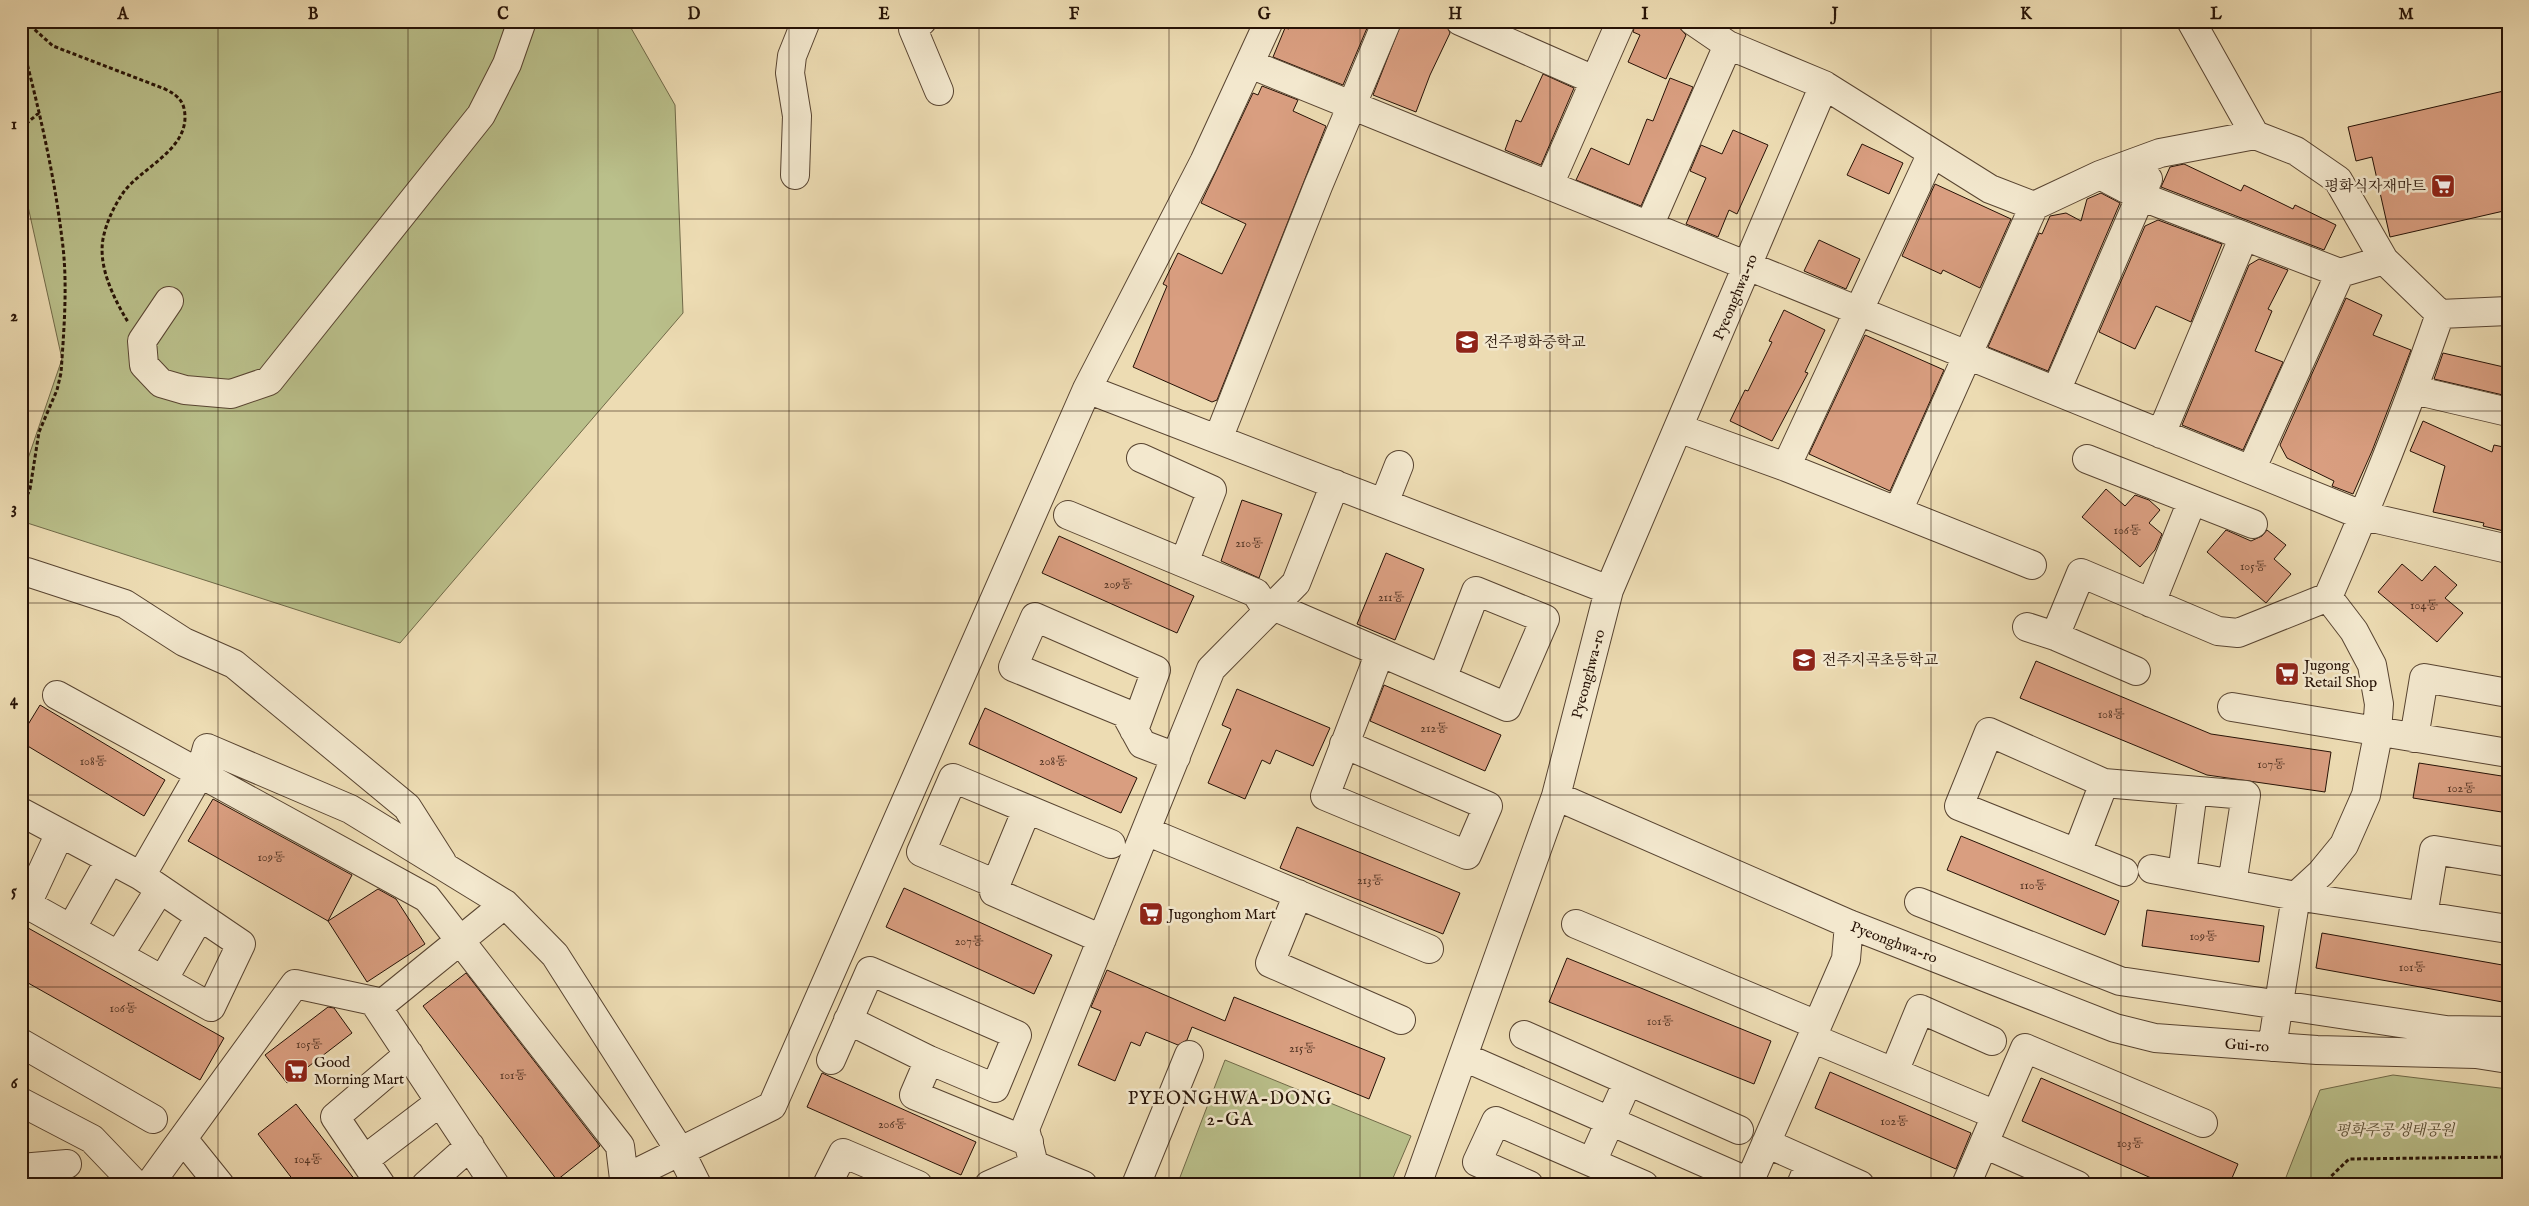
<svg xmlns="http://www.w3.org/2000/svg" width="2529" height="1206" viewBox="0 0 2529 1206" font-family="'IM FELL English','Noto Serif KR',serif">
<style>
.green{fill:#bac08b;stroke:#706948}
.building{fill:#d99e80;stroke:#261206}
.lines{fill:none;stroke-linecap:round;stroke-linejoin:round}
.minor-casing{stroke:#584431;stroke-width:30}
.path{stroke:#261206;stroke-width:3;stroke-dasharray:4 2.5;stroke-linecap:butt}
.minor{stroke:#f3e8ce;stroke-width:28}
.grid{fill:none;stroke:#261206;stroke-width:1;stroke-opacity:0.55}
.labels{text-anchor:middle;stroke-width:5;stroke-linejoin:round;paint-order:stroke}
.number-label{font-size:12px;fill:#533524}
.poi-label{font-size:15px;fill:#261206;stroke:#f3e8ce;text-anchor:start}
.street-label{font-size:15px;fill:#261206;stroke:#f3e8ce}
.park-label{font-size:15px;font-style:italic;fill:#5a4f35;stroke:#f3e8ce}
.quarter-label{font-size:18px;letter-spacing:1px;fill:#261206;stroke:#f3e8ce}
.neatline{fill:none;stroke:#261206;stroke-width:2}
.grid-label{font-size:16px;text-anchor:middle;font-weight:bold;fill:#261206}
</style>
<rect width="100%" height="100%" fill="#eddcb3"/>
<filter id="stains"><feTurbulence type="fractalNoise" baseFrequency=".004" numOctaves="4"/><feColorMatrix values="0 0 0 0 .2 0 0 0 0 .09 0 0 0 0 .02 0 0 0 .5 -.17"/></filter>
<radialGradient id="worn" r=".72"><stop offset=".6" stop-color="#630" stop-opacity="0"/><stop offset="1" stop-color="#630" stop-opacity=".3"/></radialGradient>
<!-- green -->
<path class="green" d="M21 21H627L675 105 683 313 400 643 21 521V479L62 359 21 175Z
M1225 1060 1411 1136 1390 1185H1177Z
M2393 1075 2508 1089V1185H2283L2320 1090Z"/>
<!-- building -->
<path class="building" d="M1292 21H1370L1343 85 1273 57 1285 28 1289 29Z
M1402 21H1445L1450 33 1430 75 1416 112 1373 95Z
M1636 21H1669L1678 26 1686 35 1666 79 1628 62 1640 35 1633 32Z
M1543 74 1574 88 1541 165 1505 150 1516 120 1521 122Z
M1670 78 1693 87 1641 206 1576 180 1591 148 1629 165 1647 119 1653 121Z
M1262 86 1298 100 1293 111 1326 126 1217 400 1212 402 1133 367 1167 286 1163 284 1178 253 1222 274 1246 224 1201 203 1253 93 1258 95Z
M2508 90V210L2390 237 2372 157 2356 161 2348 127Z
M1733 130 1768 145 1737 214 1729 210 1718 237 1686 224 1706 178 1690 171 1701 145 1722 154Z
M1862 144 1903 163 1889 194 1847 175Z
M2184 164 2241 191 2244 185 2293 209 2295 205 2336 225 2324 250 2161 187 2170 167Z
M1935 184 2011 219 1980 288 1943 270 1941 274 1902 256Z
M2101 193 2120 203 2048 371 1988 347 2039 233 2042 234 2050 216 2066 213 2081 221 2087 199Z
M2158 220 2222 244 2191 322 2156 306 2135 349 2099 332 2145 226Z
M1819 240 1860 259 1846 289 1804 271Z
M2259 259 2288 270 2268 309 2272 311 2255 351 2283 362 2243 450 2182 425 2249 265Z
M2346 298 2382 315 2373 335 2411 350 2372 451 2353 494 2332 486 2334 481 2287 458 2280 445Z
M1784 310 1825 330 1805 372 1808 373 1772 441 1730 421 1745 390 1748 391 1772 342 1769 341Z
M1865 335 1944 370 1890 491 1809 454Z
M2443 353 2508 368 2503 395 2434 379Z
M2423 421 2492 452 2494 445 2508 448V532L2483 526 2484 523 2433 512 2445 466 2410 451Z
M2106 489 2125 506 2135 495 2149 500 2160 510 2149 523 2162 534 2155 550 2140 567 2082 517Z
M1242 500 1282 514 1259 578 1221 561Z
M2226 530 2251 541 2262 536 2267 530 2286 545 2274 559 2291 574 2266 603 2207 552Z
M1059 536 1194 596 1177 633 1042 573Z
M1386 553 1424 569 1395 640 1357 624Z
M2402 564 2422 581 2435 566 2457 585 2445 598 2463 613 2437 642 2378 592Z
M2036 661 2211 734 2331 752 2325 792 2207 775 2020 698Z
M1384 685 1501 735 1485 771 1370 721Z
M1237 689 1330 728 1313 766 1276 750 1270 764 1262 760 1245 799 1208 783 1231 729 1222 725Z
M40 705 165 780 144 816 21 742V736Z
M985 708 1137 778 1121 813 969 744Z
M2419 763 2508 777V813L2413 798Z
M213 799 352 875 328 921 188 841Z
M1297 827 1460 893 1443 934 1280 868Z
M1961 836 2119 901 2105 935 1947 870Z
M904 888 1052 955 1034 994 886 927Z
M378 889 396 899 425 944 367 982 328 921Z
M2147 910 2264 926 2259 962 2142 946Z
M21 924 224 1038 200 1080 21 979Z
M2322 933 2508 966V1003L2316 968Z
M1567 958 1771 1041 1754 1084 1549 1002Z
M1107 970 1225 1021 1234 997 1385 1058 1369 1099 1192 1027 1187 1040 1178 1045 1146 1032 1140 1046 1131 1042 1115 1081 1078 1065 1101 1011 1091 1007Z
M466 973 600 1146 557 1180 423 1006Z
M328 1007 334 1008 352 1033 287 1083 265 1055Z
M1830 1072 1971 1133 1956 1169 1815 1108Z
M822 1073 976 1142 961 1175 807 1107Z
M2041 1078 2238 1164 2229 1185H2167L2022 1121Z
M296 1104 359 1185H297L258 1134Z"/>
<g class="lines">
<defs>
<path id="minor" d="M922 21 913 29 939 91
M1460 21 1594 80
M1693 21 1728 45 1824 85 1990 189 2034 206 2100 175 2160 153 2255 135 2296 151 2338 180 2384 260 2440 314 2508 311
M2191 21 2255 135
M1250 64 2364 516 2508 549
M795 175 797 116 790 73 792 56 806 21
M2100 175 2140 196 2340 273 2384 260
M1549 185 1621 21
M1649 226 1728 45
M169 301 142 341 144 365 161 383 185 390 231 394 269 381 481 115 507 64 522 21
M1087 389 1609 590
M2414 390 2508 412
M2056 391 2148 179
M1678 428 1786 467 2032 565
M2161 434 2244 236
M1218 439 1318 186 1387 21
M1141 458 1212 490 1184 563
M2087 459 2253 524
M1786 467 1932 153
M2251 470 2340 273
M1384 503 1399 465
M1898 511 2034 206
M1068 515 1256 593 1268 612
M21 574 27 572 125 604 184 642 234 664 407 807 442 862
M2151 603 2192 501
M1273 606C1351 640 1429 673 1507 707L1545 619 1476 591 1442 679
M2027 627 2055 636 2136 671
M2055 636 2081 573 2218 631 2238 633 2328 597
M57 695 427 898 620 1146 624 1179 627 1185
M2232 707 2508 753
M1134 730 1156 670 1035 617 1013 667 1125 713 1142 744 1176 757
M2414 738 2424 678 2508 693
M1344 744 1488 806 1467 855 1325 796 1380 652
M1556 796 1849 924 2115 1028 2155 1038 2317 1050 2476 1054 2508 1059
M21 816 23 813 141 876 241 944 211 1007 21 901
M1146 831 1429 949
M2077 853 2104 783
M2152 869 2296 896 2508 929
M2124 872 1959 806 1989 732 2104 783 2246 795 2232 884
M2182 874 2193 791
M141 876 200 773 207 748 350 809 505 904 555 955 680 1151 697 1185
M996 884 1027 809
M1298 894 1270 963 1401 1020
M1919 902 2120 981 2446 1030 2508 1031
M27 904 60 833
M2423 916 2434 850 2508 862
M1576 924 1817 1025
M71 929 110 860
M1102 939 994 892 996 884 921 852 953 778 1111 844
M119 955 160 889
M163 980 200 916
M374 1002 495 1185
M1524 1035 1739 1130
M1812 1038 1996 1115
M21 1043 153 1119
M2272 1047 2296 896 2321 873 2344 845 2366 795 2376 745 2379 704 2372 665 2354 631 2328 597C2369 504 2407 410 2440 314
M1464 1057 1749 1182
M831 1060 870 971 1017 1035 995 1088 929 1060 848 1020
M929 1060 914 1095 1029 1142
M1894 1072 1920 1009 1992 1041
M21 1102 92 1139 136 1185
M183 1139 220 1185
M1766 1143 1860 1185
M1984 1144 2077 1185
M364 1160 440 1102
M1592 1162 1628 1081
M21 1168 67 1164
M624 1179 772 1106 1087 389 1204 162 1269 21
M149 1185 295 984 383 1003 505 904
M381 1185 335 1117 409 1054
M426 1185 470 1146
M827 1185 843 1153 918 1185
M989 1185 1034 1165
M1083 1185 1034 1165 1025 1129 1211 669 1296 583 1335 484
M1136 1185 1189 1055
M1417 1185 1556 796 1609 590 1824 85
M1529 1185 1477 1162 1496 1121 1644 1185
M1748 1185 1846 959 1849 924
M1801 1185 1810 1163
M1966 1185 2025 1048 2203 1123"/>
</defs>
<!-- minor casing -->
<use href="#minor" class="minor-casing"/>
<!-- path -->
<path class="path" d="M25 21 53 46 165 89C179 96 185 102 185 118 184 152 141 168 123 193 114 206 106 223 103 239 98 267 114 299 128 322
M21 40C38 105 54 172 62 239 68 282 64 329 61 373L57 390 39 432 30 489 21 509
M21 128 40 112
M2322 1185 2349 1159 2508 1157"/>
<!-- minor -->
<use href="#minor" class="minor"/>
</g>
<!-- grid -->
<path class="grid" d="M218 21V1185M408 21V1185M598 21V1185M789 21V1185M979 21V1185M1169 21V1185M1360 21V1185M1550 21V1185M1740 21V1185M1931 21V1185M2121 21V1185M2311 21V1185M21 219H2508M21 411H2508M21 603H2508M21 795H2508M21 987H2508"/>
<!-- icons -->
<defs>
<symbol id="supermarket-square" viewBox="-11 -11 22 22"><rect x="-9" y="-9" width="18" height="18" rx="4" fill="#8f2418" stroke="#f3e8ce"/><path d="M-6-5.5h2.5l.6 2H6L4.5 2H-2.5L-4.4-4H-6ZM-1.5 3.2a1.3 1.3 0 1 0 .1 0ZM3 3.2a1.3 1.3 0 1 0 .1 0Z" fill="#fff"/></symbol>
<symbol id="school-square" viewBox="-11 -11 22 22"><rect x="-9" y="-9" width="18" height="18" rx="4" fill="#8f2418" stroke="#f3e8ce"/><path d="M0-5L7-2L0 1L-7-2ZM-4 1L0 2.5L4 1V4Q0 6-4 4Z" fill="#fff"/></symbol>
</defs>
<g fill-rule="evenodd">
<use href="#supermarket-square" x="2429" y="172" width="28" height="28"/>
<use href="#school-square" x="1453" y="328" width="28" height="28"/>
<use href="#school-square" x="1790" y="646" width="28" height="28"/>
<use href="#supermarket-square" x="2273" y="660" width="28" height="28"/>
<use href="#supermarket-square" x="1137" y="900" width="28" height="28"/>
<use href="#supermarket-square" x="282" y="1057" width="28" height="28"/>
</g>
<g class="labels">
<!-- number labels -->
<g class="number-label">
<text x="2127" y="534">106동</text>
<text x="1249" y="547">210동</text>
<text x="2253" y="570">105동</text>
<text x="1118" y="588">209동</text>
<text x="1391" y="601">211동</text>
<text x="2424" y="609">104동</text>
<text x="2111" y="718">108동</text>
<text x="1434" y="732">212동</text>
<text x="93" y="765">108동</text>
<text x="1053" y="765">208동</text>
<text x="2271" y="768">107동</text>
<text x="2461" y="792">102동</text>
<text x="271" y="861">109동</text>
<text x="1370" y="884">213동</text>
<text x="2033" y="889">110동</text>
<text x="2203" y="940">109동</text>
<text x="969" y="945">207동</text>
<text x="2412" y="971">101동</text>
<text x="123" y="1012">106동</text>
<text x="1660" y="1025">101동</text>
<text x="309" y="1048">105동</text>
<text x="1302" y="1052">215동</text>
<text x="513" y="1079">101동</text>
<text x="1894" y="1125">102동</text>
<text x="892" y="1128">206동</text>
<text x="2130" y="1147">103동</text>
<text x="308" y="1163">104동</text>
</g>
<!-- poi labels -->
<g class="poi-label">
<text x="2426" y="191" text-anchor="end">평화식자재마트</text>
<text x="1484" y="347">전주평화중학교</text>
<text x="1822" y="665">전주지곡초등학교</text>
<text x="2304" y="670">Jugong<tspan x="2304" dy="17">Retail Shop</tspan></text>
<text x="1168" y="919">Jugonghom Mart</text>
<text x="314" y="1067">Good<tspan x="314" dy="17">Morning Mart</tspan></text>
</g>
<!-- street labels -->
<g class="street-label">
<text transform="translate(1735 297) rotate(-67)" y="5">Pyeonghwa-ro</text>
<text transform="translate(1588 674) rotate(-75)" y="5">Pyeonghwa-ro</text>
<text transform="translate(1894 942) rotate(21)" y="5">Pyeonghwa-ro</text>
<text transform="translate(2247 1045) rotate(4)" y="5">Gui-ro</text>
</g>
<!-- park labels -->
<g class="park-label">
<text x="2395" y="1135">평화주공 생태공원</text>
</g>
<!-- quarter labels -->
<g class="quarter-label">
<text x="1230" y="1104">PYEONGHWA-DONG<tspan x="1230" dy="21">2-GA</tspan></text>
</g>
</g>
<!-- margin -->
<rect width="2529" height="1206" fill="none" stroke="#eddcb3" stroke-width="55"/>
<rect x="28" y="28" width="2474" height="1150" class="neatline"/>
<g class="grid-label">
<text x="123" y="19">A</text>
<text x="313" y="19">B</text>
<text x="503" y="19">C</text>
<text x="694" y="19">D</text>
<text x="884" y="19">E</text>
<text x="1074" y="19">F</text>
<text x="1264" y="19">G</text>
<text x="1455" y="19">H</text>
<text x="1645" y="19">I</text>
<text x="1835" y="19">J</text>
<text x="2026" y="19">K</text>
<text x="2216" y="19">L</text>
<text x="2406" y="19">M</text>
<text x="14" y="129">1</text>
<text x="14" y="321">2</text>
<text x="14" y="513">3</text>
<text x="14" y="705">4</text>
<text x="14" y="896">5</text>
<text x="14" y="1088">6</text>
</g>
<rect width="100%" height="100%" filter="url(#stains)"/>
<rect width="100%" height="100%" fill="url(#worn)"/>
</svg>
